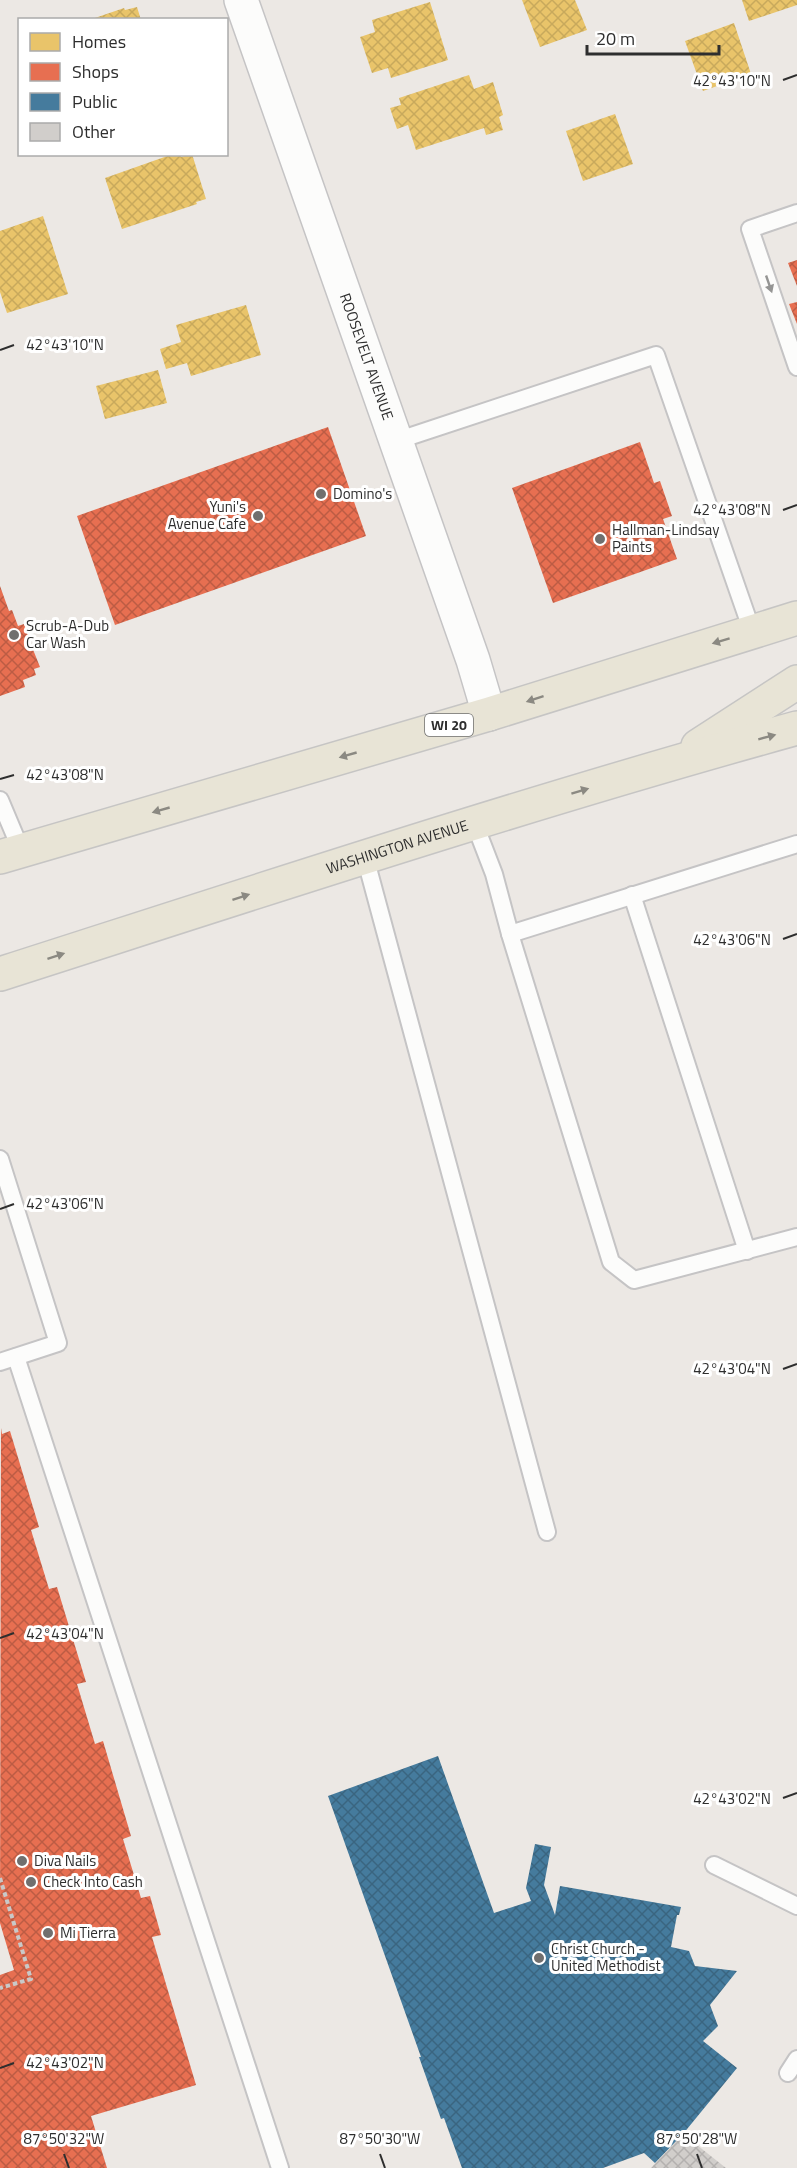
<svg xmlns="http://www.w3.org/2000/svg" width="797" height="2168" font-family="'Titillium Web',sans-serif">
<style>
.homes{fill:url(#homes-cross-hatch)}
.shops{fill:url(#shops-cross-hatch)}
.public{fill:url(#public-cross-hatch)}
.building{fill:url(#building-cross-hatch)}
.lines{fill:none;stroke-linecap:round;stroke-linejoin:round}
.service-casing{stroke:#c5c4c5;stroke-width:20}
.minor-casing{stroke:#c5c4c5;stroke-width:36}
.primary-casing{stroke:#c6c5c4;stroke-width:36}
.path{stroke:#c9c9c8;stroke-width:4;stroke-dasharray:4.5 3;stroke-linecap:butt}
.service{stroke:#fcfcfb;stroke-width:16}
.minor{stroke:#fcfcfb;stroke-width:33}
.primary{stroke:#e8e4d6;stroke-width:33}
.oneway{fill:#959594}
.oneway2{fill:#8b8982}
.ticks{fill:none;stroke:#2e2e2e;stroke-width:2}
.poi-dot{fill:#706f6e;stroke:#fff;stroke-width:2}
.labels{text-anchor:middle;stroke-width:6;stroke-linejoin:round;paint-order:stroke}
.shield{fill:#fff;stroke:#6d6d6d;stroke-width:1.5}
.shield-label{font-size:14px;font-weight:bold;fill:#2e2e2e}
.street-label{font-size:15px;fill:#2e2e2e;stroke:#fff}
.poi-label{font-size:15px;fill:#2e2e2e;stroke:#fff;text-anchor:start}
.ticks-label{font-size:15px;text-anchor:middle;fill:#2e2e2e;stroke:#fff;stroke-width:6;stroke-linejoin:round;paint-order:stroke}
</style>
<defs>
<pattern id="homes-cross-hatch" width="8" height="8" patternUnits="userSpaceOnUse" patternTransform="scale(1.5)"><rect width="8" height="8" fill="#e9c46a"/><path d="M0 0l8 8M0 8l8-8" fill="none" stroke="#c8a95c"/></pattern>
<pattern id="shops-cross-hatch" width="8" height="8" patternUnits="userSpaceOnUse" patternTransform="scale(1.5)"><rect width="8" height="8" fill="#e76f51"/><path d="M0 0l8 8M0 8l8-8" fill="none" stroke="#bc5c44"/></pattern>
<pattern id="public-cross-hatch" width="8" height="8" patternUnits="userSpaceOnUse" patternTransform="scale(1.5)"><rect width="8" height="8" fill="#457b9d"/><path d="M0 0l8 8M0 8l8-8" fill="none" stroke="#3a6580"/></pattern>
<pattern id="building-cross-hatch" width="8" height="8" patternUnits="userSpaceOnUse" patternTransform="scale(1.5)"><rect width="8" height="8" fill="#d1cecb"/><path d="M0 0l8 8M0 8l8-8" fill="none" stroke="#b4b1af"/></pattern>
</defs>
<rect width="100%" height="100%" fill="#ece8e4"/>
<!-- homes -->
<g class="homes">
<path d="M522,0H575L587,30L540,47Z"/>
<path d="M742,0H797V5L749,21Z"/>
<path d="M430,2L448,60L391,78L388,68L372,73L360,37L375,32L372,20Z"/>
<path d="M137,7L141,20H89L124,8L125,10Z"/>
<path d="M734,23L751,74L703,91L685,41Z"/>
<path d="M469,75L474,89L493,82L503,115L499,117L503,130L486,135L484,128L416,150L408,125L397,129L390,108L401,105L399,98Z"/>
<path d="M615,114L633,164L583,181L566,131Z"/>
<path d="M173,154H180L181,157L192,154L206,199L196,202L197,204L122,229L105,178Z"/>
<path d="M43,216L68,294L7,313L0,292V231Z"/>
<path d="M246,305L261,355L191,376L187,363L166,369L160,349L181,342L176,325Z"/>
<path d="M158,370L167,403L105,419L96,386Z"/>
</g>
<!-- shops -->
<g class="shops">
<path d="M797,260V286L788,263Z"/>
<path d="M797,302V324L789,304Z"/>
<path d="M328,427L366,536L115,625L77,516Z"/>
<path d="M640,442L654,483L660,481L672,516L663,519L677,559L553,603L512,488Z"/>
<path d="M0,586L9,611L12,610L18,626L24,624L31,644L26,646L27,649L32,647L40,667L34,669L36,675L23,680L25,687L0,696Z"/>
<path d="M1,1428L2,1434L10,1431L39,1527L31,1530L49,1589L57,1587L86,1682L77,1684L95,1744L103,1741L131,1836L123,1839L141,1898L150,1896L161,1935L152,1937L196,2085L91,2116L107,2168H0V1975L14,1970L0,1923Z"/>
</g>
<!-- public -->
<path class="public" d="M438,1756L494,1913L531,1901L526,1888L535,1844L551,1847L544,1885L555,1915L560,1886L681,1907L679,1915H677L671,1947L689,1951L695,1966L737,1971L710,2005L718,2026L703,2041L737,2068L683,2134L655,2163L644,2153L603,2168H462L444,2118L441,2119L419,2057H421L328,1796Z"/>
<!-- building -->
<path class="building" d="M683,2134L726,2168H651Z"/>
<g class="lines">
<!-- service casing -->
<g class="service-casing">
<g id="service">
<path d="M797,213L750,229L797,367"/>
<path d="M396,441L656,355L752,631"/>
<path d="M0,800L21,850"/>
<path d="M474,822L494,874L510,934L797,844"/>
<path d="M365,857L547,1532"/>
<path d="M632,895L747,1251"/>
<path d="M510,934L611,1262L634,1280L797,1237"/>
<path d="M0,1159L58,1343L0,1362"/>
<path d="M16,1357L280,2168"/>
<path d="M714,1865L797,1906"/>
<path d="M788,2073L797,2059"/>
</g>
</g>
<!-- minor casing -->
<g class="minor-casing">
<g id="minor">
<path id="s1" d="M241,0L473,660L489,714"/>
</g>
</g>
<!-- primary casing -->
<g class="primary-casing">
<g id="primary">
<path d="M698,746L797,682"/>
<path d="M0,857L489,714L797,618"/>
<path id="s2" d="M0,974C265,889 529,802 797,728"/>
</g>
</g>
<!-- path -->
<path class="path" d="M0,1878L31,1979L0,1988"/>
<!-- service -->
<use href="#service" class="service"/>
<!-- minor -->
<use href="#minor" class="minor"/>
<!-- primary -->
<use href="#primary" class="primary"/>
</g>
<!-- one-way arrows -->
<defs><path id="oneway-solid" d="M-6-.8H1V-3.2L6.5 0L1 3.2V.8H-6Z" transform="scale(1.5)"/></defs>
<use class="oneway" href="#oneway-solid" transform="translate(769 284) rotate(71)"/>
<g class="oneway2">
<use href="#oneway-solid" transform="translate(721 641) rotate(163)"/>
<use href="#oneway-solid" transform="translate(535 699) rotate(162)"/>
<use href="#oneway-solid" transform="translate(767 737) rotate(-15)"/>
<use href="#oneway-solid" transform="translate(348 755) rotate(164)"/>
<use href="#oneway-solid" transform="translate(580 791) rotate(-17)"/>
<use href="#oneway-solid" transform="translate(161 810) rotate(164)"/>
<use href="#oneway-solid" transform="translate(241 897) rotate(-18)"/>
<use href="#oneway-solid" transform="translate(56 956) rotate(-18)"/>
</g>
<!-- ticks -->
<path class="ticks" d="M783,80L797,75M0,350L14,345M783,510L797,505M0,779L14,775M783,939L797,934M0,1209L14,1204M783,1369L797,1364M0,1638L14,1633M783,1798L797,1793M0,2068L14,2063M64,2154L69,2168M380,2154L385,2168M697,2154L702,2168"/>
<!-- markers -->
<g class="poi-dot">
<circle cx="321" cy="494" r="6"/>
<circle cx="258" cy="516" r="6"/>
<circle cx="600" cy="539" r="6"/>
<circle cx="14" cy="635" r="6"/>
<circle cx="22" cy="1861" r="6"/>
<circle cx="31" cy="1882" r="6"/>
<circle cx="48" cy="1933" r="6"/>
<circle cx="539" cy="1958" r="6"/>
</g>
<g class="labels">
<!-- shield labels -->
<rect class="shield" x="425" y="714" width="48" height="22" rx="4.5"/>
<g class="shield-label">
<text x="449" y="730">WI 20</text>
</g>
<!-- street labels -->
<g class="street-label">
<text dy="5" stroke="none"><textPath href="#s1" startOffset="378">ROOSEVELT AVENUE</textPath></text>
<text dy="5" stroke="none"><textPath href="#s2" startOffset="417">WASHINGTON AVENUE</textPath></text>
</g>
<!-- poi labels -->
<g class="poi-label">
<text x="333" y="499">Domino's</text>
<text x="246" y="512" text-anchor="end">Yuni's<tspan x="246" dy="17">Avenue Cafe</tspan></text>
<text x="612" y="535">Hallman-Lindsay<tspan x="612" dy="17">Paints</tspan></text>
<text x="26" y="631">Scrub-A-Dub<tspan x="26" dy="17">Car Wash</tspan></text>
<text x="34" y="1866">Diva Nails</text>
<text x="43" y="1887">Check Into Cash</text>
<text x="60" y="1938">Mi Tierra</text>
<text x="551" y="1954">Christ Church -<tspan x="551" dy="17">United Methodist</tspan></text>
</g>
</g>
<g class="ticks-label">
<text x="732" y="86">42°43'10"N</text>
<text x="65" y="350">42°43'10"N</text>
<text x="732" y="515">42°43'08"N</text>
<text x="65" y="780">42°43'08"N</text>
<text x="732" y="945">42°43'06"N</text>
<text x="65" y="1209">42°43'06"N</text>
<text x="732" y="1374">42°43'04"N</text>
<text x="65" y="1639">42°43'04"N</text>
<text x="732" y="1804">42°43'02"N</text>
<text x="65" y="2068">42°43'02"N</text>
<text x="64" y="2144">87°50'32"W</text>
<text x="380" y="2144">87°50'30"W</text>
<text x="697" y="2144">87°50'28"W</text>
</g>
<!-- legend -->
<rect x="18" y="18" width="210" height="138" fill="#ffffff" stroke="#ababab" stroke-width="1.5"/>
<rect x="30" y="33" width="30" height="18" fill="#e9c46a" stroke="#ababab" stroke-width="1.5"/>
<text x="72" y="48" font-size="18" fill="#2e2e2e">Homes</text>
<rect x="30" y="63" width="30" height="18" fill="#e76f51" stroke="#ababab" stroke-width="1.5"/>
<text x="72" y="78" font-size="18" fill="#2e2e2e">Shops</text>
<rect x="30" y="93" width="30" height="18" fill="#457b9d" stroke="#ababab" stroke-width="1.5"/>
<text x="72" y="108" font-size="18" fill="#2e2e2e">Public</text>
<rect x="30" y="123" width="30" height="18" fill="#d1cecb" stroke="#ababab" stroke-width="1.5"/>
<text x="72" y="138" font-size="18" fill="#2e2e2e">Other</text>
<!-- scale -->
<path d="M587 45v9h132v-9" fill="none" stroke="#2e2e2e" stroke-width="3"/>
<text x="596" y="45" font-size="18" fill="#2e2e2e" stroke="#ffffff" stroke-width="4.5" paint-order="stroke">20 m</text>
</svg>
